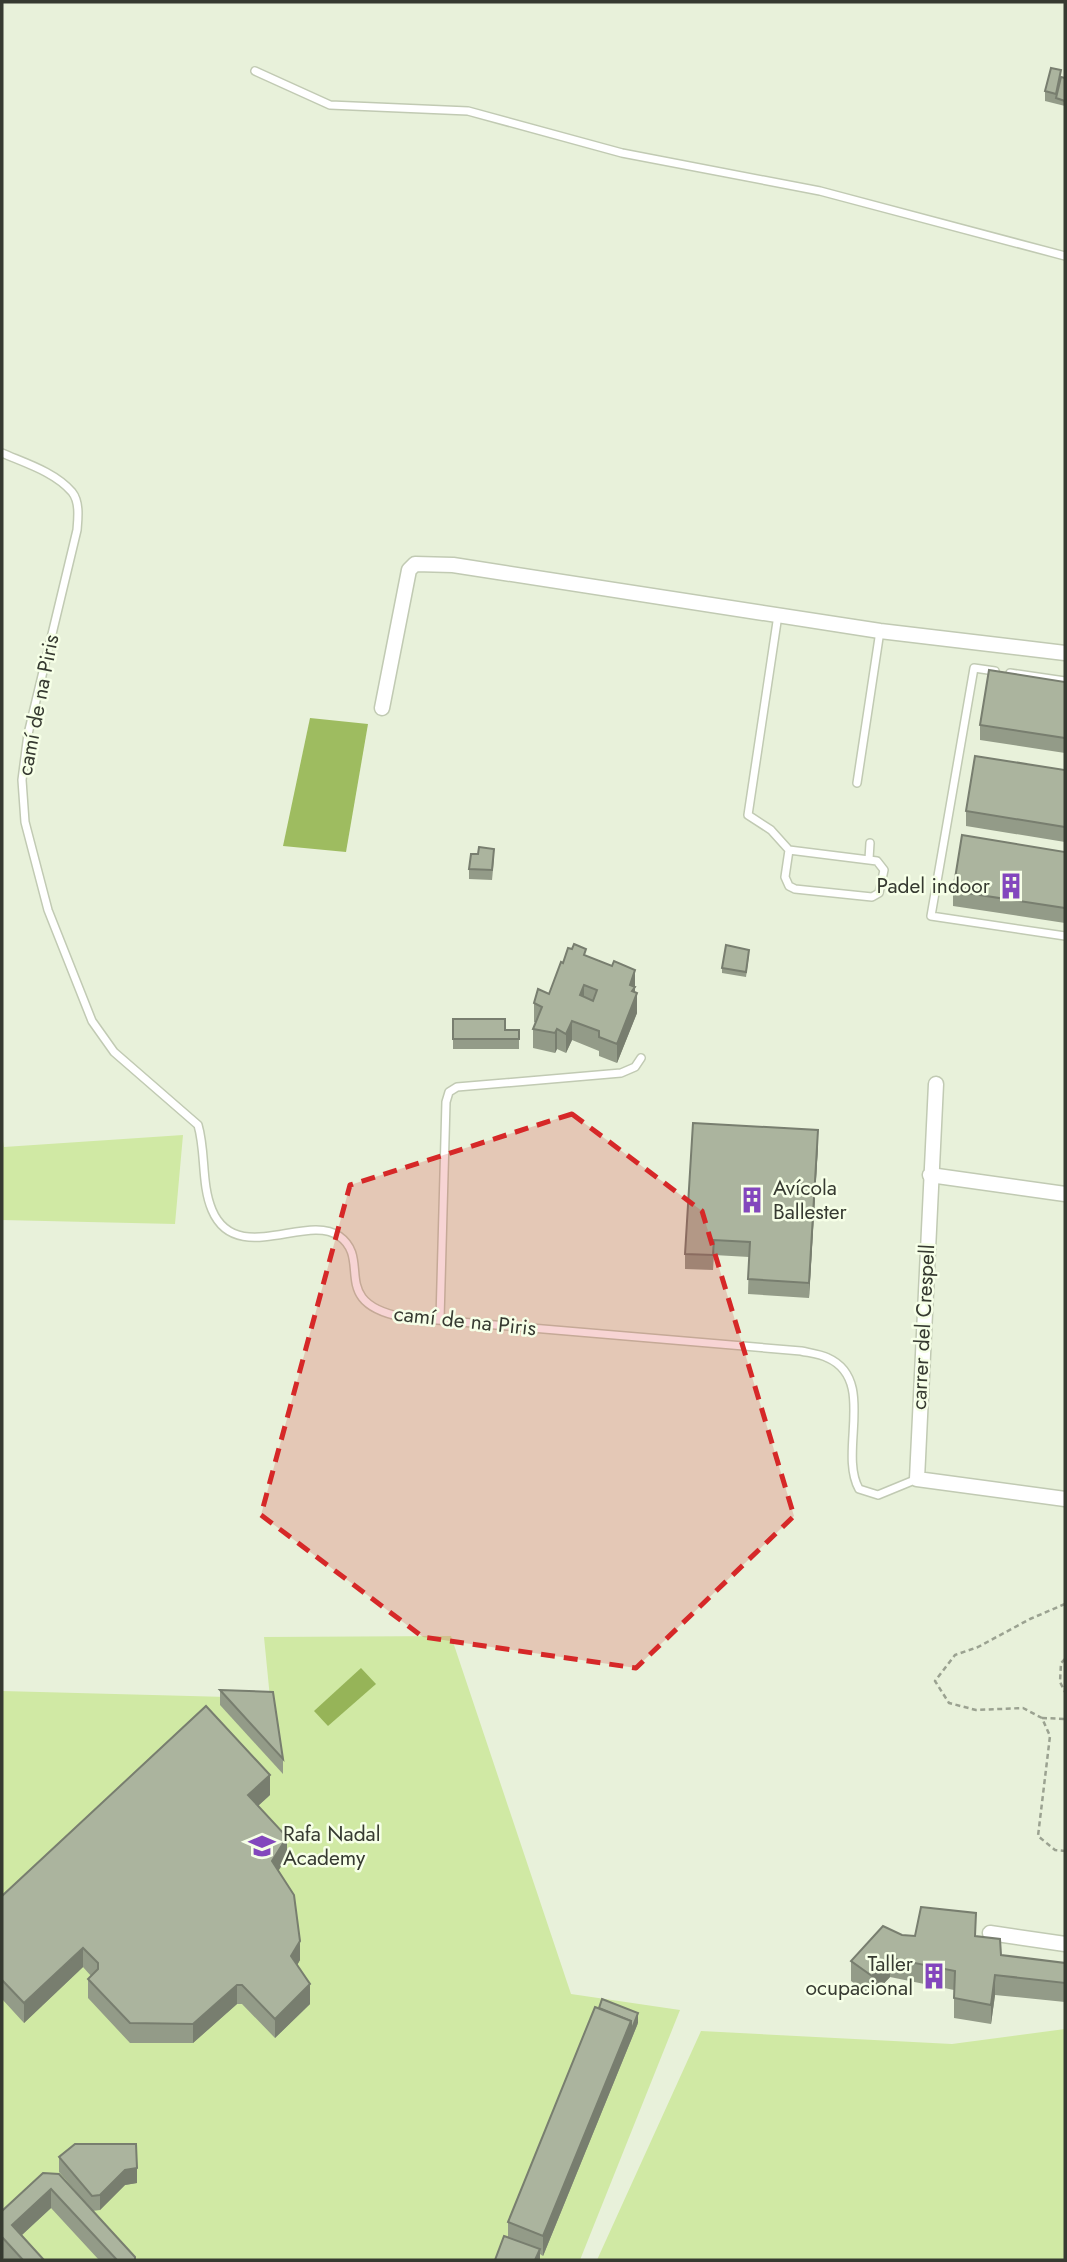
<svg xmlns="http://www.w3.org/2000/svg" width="1067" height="2262" font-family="Jost,sans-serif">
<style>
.green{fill:#d0e9a4}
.forest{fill:#9ebc60}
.water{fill:#96b458}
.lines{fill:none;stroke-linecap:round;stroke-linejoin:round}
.service-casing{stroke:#c1cab3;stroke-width:10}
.minor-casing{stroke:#c1cab3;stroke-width:17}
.path{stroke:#9ba291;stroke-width:2.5;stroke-dasharray:5 3.5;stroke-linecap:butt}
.service{stroke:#fff;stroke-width:7}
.minor{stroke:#fff;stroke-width:14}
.wall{fill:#939b88}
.shaded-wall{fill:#787e6f}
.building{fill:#abb49e;stroke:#787e6f;stroke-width:2;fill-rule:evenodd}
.marked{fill:#d62828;fill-opacity:0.2;stroke:#d62828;stroke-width:5;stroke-dasharray:14 9;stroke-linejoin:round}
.labels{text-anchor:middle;stroke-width:5;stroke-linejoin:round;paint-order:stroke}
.street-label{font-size:21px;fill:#363a31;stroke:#f6ffe7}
.poi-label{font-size:21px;fill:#363a31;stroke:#f6ffe7;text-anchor:end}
</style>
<rect width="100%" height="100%" fill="#e8f1da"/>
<!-- green -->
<g class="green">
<path d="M2,1134L4,1147L183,1135L175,1224L2,1220Z"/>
<path d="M451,1636L571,1994L680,2010L580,2260H2V1691L270,1698L264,1637Z"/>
<path d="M1065,2029V2260H597L701,2031L952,2044Z"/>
</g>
<!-- forest -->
<path class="forest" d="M310,718L368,724L346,852L283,846Z"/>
<!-- water -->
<path class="water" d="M361,1668L376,1684L328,1726L314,1711Z"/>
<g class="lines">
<!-- service casing -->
<g class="service-casing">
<g id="service">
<path d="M255,71L330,105L468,111L622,153L820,191L1065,256"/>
<path d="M2,453C25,463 55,472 72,492C80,502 78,518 77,530L28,734L22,780L25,822L48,910L92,1021L114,1052L198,1125C206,1152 201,1184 212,1210C236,1267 307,1213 339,1236C373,1260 328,1302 402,1317L801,1351C810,1353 820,1354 828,1358C877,1380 838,1452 859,1489L878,1495L917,1479"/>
<path d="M778,615L748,815L771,830L789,850L785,877L789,886L795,889L872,897L879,893L884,870L877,861L789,850"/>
<path d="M995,671L974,668L931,916L1065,936"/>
<path d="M1010,673L1065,681"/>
<path d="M857,783L880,631"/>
<path d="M869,859L870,843"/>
<path d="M440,1319L446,1102L449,1092L457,1087L621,1073L635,1067L641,1058"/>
</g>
</g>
<!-- minor casing -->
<g class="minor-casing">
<g id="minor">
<path d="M382,708L409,570L415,564L453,565L880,631L1065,653"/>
<path d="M936,1084L917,1479L1065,1499"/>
<path d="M930,1175L1065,1194"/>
<path d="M990,1933L1065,1944"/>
</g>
</g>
<!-- path -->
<g class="path">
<path d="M1065,1604L1030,1619L978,1647L955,1655L935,1681L949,1703L976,1710L1023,1708L1042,1718L1050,1736L1038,1836L1055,1850L1065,1851"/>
<path d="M1065,1659L1061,1663L1060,1682L1065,1692"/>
<path d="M1042,1718L1065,1719"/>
</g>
<!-- service -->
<use href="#service" class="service"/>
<!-- minor -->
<use href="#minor" class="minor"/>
</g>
<!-- wall -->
<g class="wall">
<path d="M1061,78H1065V106L1045,101V91Z"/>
<path d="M1065,682V753L980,740V725Z"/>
<path d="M1065,770V842L966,826V811Z"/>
<path d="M1065,852V923L953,906V891Z"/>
<path d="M494,859L492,880L469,879V869Z"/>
<path d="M749,955L746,977L722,973V968Z"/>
<path d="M586,956L612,966L635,970V992L637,1013L617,1063L599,1056V1051L572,1040L566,1053L557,1049L555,1053L533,1048V1029L536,1023L534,1022V1003L549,994L563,963Z"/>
<path d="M453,1019L505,1030H519V1049H453Z"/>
<path d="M818,1145L809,1298L748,1294L749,1257L714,1255L713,1270L685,1269V1254Z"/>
<path d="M220,1690L283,1759V1774L220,1705Z"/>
<path d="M270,1795L258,1806L287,1857L278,1871L300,1960L297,1965L310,2004L275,2038L242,2004H237L193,2043H130L88,1998V1979L91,1976L83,1967L24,2023L2,1999V1896Z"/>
<path d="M902,1935L915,1936H976L1001,1955L1065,1963V2002L995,1995L991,2024L954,2018V1990L890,1977L872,1996L851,1981V1961Z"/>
<path d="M638,2023L543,2256L540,2254V2260L508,2237V2222Z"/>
<path d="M59,2157L137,2183L125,2185L100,2210L92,2211L135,2260H99L51,2208L22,2235L44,2260H5L2,2257V2211L43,2173L91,2209L59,2172Z"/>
</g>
<!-- shaded-wall -->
<g class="shaded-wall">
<path d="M635,970V1000L637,993V1013L617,1063V1044L630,985Z"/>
<path d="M584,985V1004L580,995Z"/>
<path d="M572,1021V1040L566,1053V1034Z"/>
<path d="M557,1029V1049L555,1053V1033Z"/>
<path d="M818,1130V1145L809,1298V1283Z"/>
<path d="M270,1775V1795L248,1815V1795Z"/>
<path d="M287,1837V1857L272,1881V1861Z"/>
<path d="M300,1941V1960L291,1976V1956Z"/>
<path d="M83,1948V1967L24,2023V2003Z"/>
<path d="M890,1958V1977L872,1996V1976Z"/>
<path d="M995,1975V1995L991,2024V2005Z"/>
<path d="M310,1984V2004L275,2038V2019Z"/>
<path d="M237,1985V2004L193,2043V2024Z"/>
<path d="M638,2013V2023L543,2256V2236L631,2021Z"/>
<path d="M137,2168V2183L125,2185L100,2210V2195L125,2170Z"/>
<path d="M51,2189V2208L12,2244V2225Z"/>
<path d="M540,2249V2260H535Z"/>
</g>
<!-- building -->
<g class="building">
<path d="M1051,68L1061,70L1056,94L1045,91Z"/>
<path d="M1061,77L1065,78V101L1056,98Z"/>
<path d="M989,670L1065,682V738L980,725Z"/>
<path d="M975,756L1065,770V827L966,811Z"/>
<path d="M962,835L1065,852V908L953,891Z"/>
<path d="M479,847L494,849L492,870L469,869L471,854H478Z"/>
<path d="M574,944L586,949L584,955L612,966L614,961L635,970L630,985L635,987L632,991L637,993L617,1044L599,1037V1031L572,1021L566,1034L557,1029L555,1033L533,1029L542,1007L534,1003L538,989L549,994L561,962L563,963L568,948L572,949ZM584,985L597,990L593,1001L580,995Z"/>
<path d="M726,945L749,950L746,972L722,968Z"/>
<path d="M453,1019H505V1030H519V1039H453Z"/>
<path d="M693,1123L818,1130L809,1283L748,1279L750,1242L714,1240L713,1255L685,1254Z"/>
<path d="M220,1690L273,1692L283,1759Z"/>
<path d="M206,1706L270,1775L248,1795L287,1837L272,1861L294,1895L300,1941L291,1956L310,1984L275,2019L242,1985H237L193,2024L130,2023L88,1979L98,1969V1963L83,1948L24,2003L2,1980V1896Z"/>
<path d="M921,1907L976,1913L975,1936L1000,1939L1001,1955L1065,1963V1983L995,1975L991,2005L954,1998L955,1971L890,1958L872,1976L851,1961L883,1926L902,1935L915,1936Z"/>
<path d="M602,1999L638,2013L631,2031V2021L599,2008Z"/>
<path d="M595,2007L631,2021L543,2236L508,2222Z"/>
<path d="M75,2144H136L137,2168L125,2170L100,2195L92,2196L59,2157Z"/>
<path d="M43,2173L59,2174L135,2257V2260H117L51,2189L12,2225L44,2260H23L2,2237V2211Z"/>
<path d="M504,2236L540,2249L535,2260H495Z"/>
</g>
<!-- marked area -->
<path class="marked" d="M572,1114L702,1211L794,1516L636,1668L423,1637L261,1515L350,1185Z"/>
<!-- icons -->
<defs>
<g id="building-bare" transform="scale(2.1)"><path d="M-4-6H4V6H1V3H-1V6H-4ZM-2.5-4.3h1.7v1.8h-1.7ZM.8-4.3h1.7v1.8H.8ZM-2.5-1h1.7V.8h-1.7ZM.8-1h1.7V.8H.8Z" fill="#8347bd" stroke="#f6ffe7" stroke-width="2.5" paint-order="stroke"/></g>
<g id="university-bare" transform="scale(2.1)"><path d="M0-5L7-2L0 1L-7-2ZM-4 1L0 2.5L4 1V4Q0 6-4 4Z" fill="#8347bd" stroke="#f6ffe7" stroke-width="2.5" paint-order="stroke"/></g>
</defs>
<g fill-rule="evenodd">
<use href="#building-bare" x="1011" y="886"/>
<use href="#building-bare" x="752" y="1200"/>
<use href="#university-bare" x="262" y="1846"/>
<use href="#building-bare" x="934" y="1976"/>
</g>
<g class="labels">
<!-- street labels -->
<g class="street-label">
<text transform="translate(38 705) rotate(-79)" y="7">camí de na Piris</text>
<text transform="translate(465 1321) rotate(6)" y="7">camí de na Piris</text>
<text transform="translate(923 1327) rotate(-87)" y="7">carrer del Crespell</text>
</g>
<!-- poi labels -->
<g class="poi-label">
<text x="990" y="893">Padel indoor</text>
<text x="773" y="1195" text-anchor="start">Avícola<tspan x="773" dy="24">Ballester</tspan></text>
<text x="283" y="1841" text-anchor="start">Rafa Nadal<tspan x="283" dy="24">Academy</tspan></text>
<text x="913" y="1971">Taller<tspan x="913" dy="24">ocupacional</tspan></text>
</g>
</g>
<!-- border -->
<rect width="1067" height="2262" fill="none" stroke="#363a31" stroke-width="7"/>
</svg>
